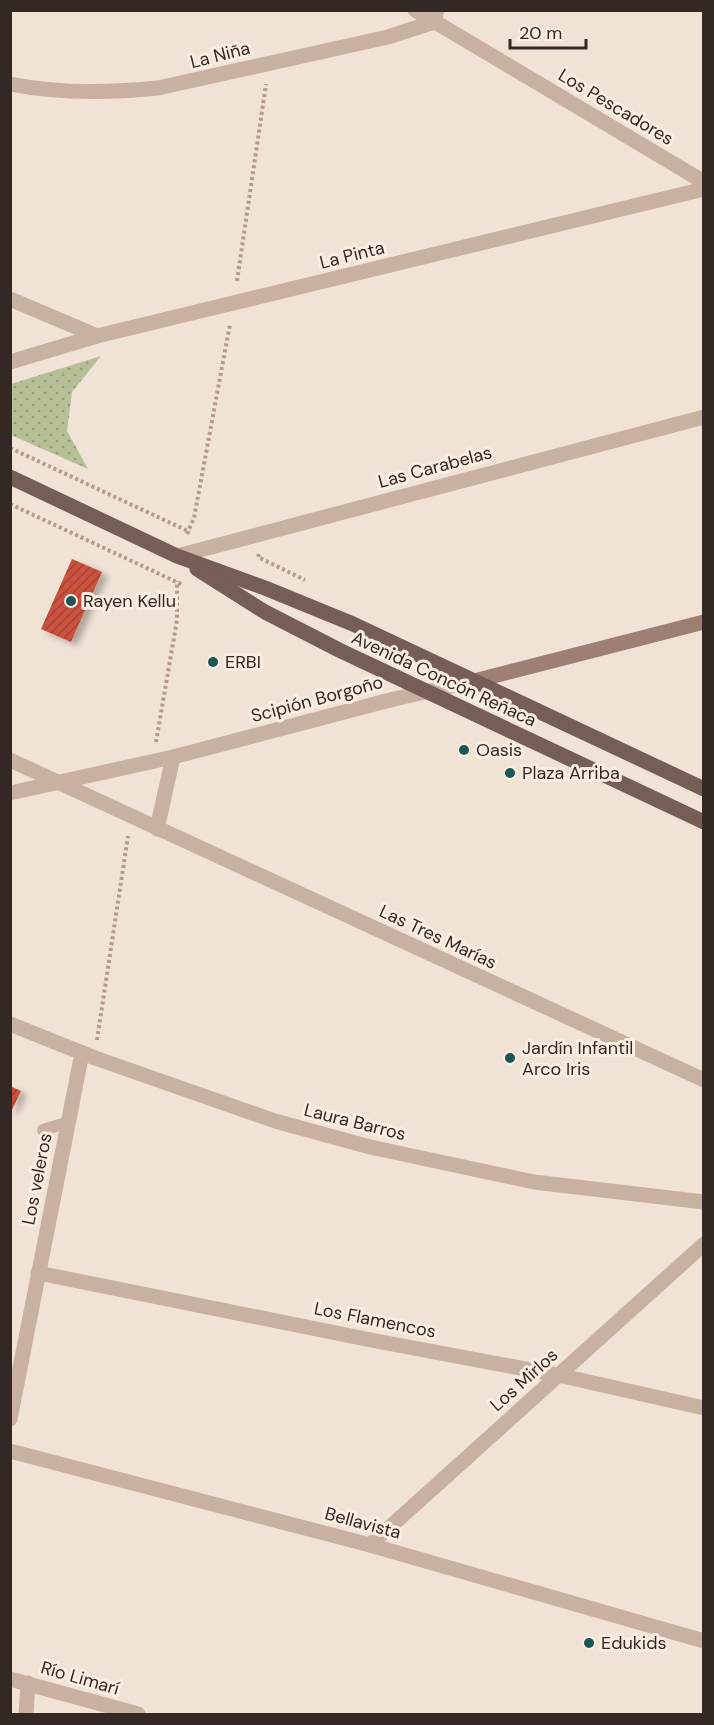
<svg xmlns="http://www.w3.org/2000/svg" width="714" height="1725" font-family="'DM Sans',sans-serif">
<style>
.grass{fill:url(#grass-dots)}
.building{fill:url(#building-hatch);filter:url(#shadow)}
.lines{fill:none;stroke-linecap:round;stroke-linejoin:round}
.path{stroke:#b59a8c;stroke-width:4;stroke-dasharray:3 3;stroke-linecap:butt}
.lane{stroke:#c9b1a2;stroke-width:12}
.street{stroke:#c9b1a2;stroke-width:15}
.secondary{stroke:#9d7f74;stroke-width:15}
.primary{stroke:#765d55;stroke-width:15}
.poi-dot{fill:#1a5654;stroke:#f9ede2;stroke-width:2}
.labels{text-anchor:middle;stroke-width:6;stroke-linejoin:round;paint-order:stroke}
.street-label{font-size:18px;fill:#342825;stroke:#f9ede2}
.poi-label{font-size:18px;fill:#342825;stroke:#f9ede2;text-anchor:start}
</style>
<defs>
<pattern id="grass-dots" width="8" height="8" patternUnits="userSpaceOnUse" patternTransform="scale(1.5)"><rect width="8" height="8" fill="#b6c096"/><path d="M2 2h.1M6 6h.1" fill="none" stroke="#959c7a" stroke-width="1.8" stroke-linecap="round"/></pattern>
<pattern id="building-hatch" width="6" height="6" patternUnits="userSpaceOnUse" patternTransform="scale(1.5)"><rect width="6" height="6" fill="#ca513c"/><path d="M-1 1l2-2M0 6l6-6M5 7l2-2" fill="none" stroke="#a54332"/></pattern>
<filter id="shadow"><feDropShadow dx="6" dy="4" stdDeviation="3" flood-color="#0004"/></filter>
</defs>
<rect width="100%" height="100%" fill="#f1e2d6"/>
<!-- grass -->
<path class="grass" d="M101,356L72,392L67,431L88,469L11,435V384Z"/>
<!-- building -->
<g class="building">
<path d="M72,559L102,572L71,642L41,629Z"/>
<path d="M10,1086L21,1091L10,1114Z"/>
</g>
<g class="lines">
<!-- path -->
<g class="path">
<path d="M237,281L266,84"/>
<path d="M10,448L190,532"/>
<path d="M10,504L183,585"/>
<path d="M187,534L194,518L230,324"/>
<path d="M259,554L258,557L305,580"/>
<path d="M156,742L177,620V581"/>
<path d="M97,1040L128,836"/>
</g>
<!-- lane -->
<path class="lane" d="M43,1130L69,1122"/>
<!-- street -->
<g class="street">
<path d="M415,10L704,182"/>
<path d="M10,84C60,94 109,93 158,88L388,37L434,22L437,10"/>
<path d="M10,299L97,336"/>
<path d="M10,362L97,336L704,189"/>
<path d="M177,556L704,417"/>
<path d="M10,760L704,1080"/>
<path d="M10,793L173,757L394,699L474,681"/>
<path d="M157,829L173,757"/>
<path d="M10,1024L95,1058L275,1121L370,1147L534,1182L704,1202"/>
<path d="M38,1273L376,1341L558,1375L704,1408"/>
<path d="M10,1419L82,1053"/>
<path d="M10,1451L370,1545L704,1641"/>
<path d="M370,1545L704,1244"/>
<path d="M10,1679L138,1714"/>
<path d="M26,1714L28,1683"/>
</g>
<!-- secondary -->
<path class="secondary" d="M474,681L704,622"/>
<!-- primary -->
<g class="primary">
<path d="M10,477L177,556L265,588L353,624L704,789"/>
<path d="M197,569L265,612L341,651L704,822"/>
</g>
</g>
<!-- markers -->
<g class="poi-dot">
<circle cx="71" cy="601" r="6"/>
<circle cx="213" cy="662" r="6"/>
<circle cx="464" cy="750" r="6"/>
<circle cx="510" cy="773" r="6"/>
<circle cx="510" cy="1058" r="6"/>
<circle cx="589" cy="1643" r="6"/>
</g>
<g class="labels">
<!-- street labels -->
<g class="street-label">
<text transform="translate(220 55) rotate(-14)" y="6">La Niña</text>
<text transform="translate(616 107) rotate(31)" y="6">Los Pescadores</text>
<text transform="translate(352 255) rotate(-14)" y="6">La Pinta</text>
<text transform="translate(435 467) rotate(-15)" y="6">Las Carabelas</text>
<text transform="translate(444 679) rotate(25)" y="6">Avenida Concón Reñaca</text>
<text transform="translate(317 699) rotate(-15)" y="6">Scipión Borgoño</text>
<text transform="translate(438 937) rotate(25)" y="6">Las Tres Marías</text>
<text transform="translate(355 1122) rotate(14)" y="6">Laura Barros</text>
<text transform="translate(37 1179) rotate(-79)" y="6">Los veleros</text>
<text transform="translate(375 1320) rotate(11)" y="6">Los Flamencos</text>
<text transform="translate(524 1380) rotate(-42)" y="6">Los Mirlos</text>
<text transform="translate(363 1523) rotate(15)" y="6">Bellavista</text>
<text transform="translate(80 1678) rotate(16)" y="6">Río Limarí</text>
</g>
<!-- poi labels -->
<g class="poi-label">
<text x="83" y="607">Rayen Kellu</text>
<text x="225" y="668">ERBI</text>
<text x="476" y="756">Oasis</text>
<text x="522" y="779">Plaza Arriba</text>
<text x="522" y="1054">Jardín Infantil<tspan x="522" dy="21">Arco Iris</tspan></text>
<text x="601" y="1649">Edukids</text>
</g>
</g>
<!-- border -->
<rect width="714" height="1725" fill="none" stroke="#342825" stroke-width="24"/>
<!-- scale -->
<path d="M510 39v9h76v-9" fill="none" stroke="#342825" stroke-width="3"/>
<text x="519" y="39" font-size="18" fill="#342825" stroke="#f9ede2" stroke-width="4.5" paint-order="stroke">20 m</text>
</svg>
